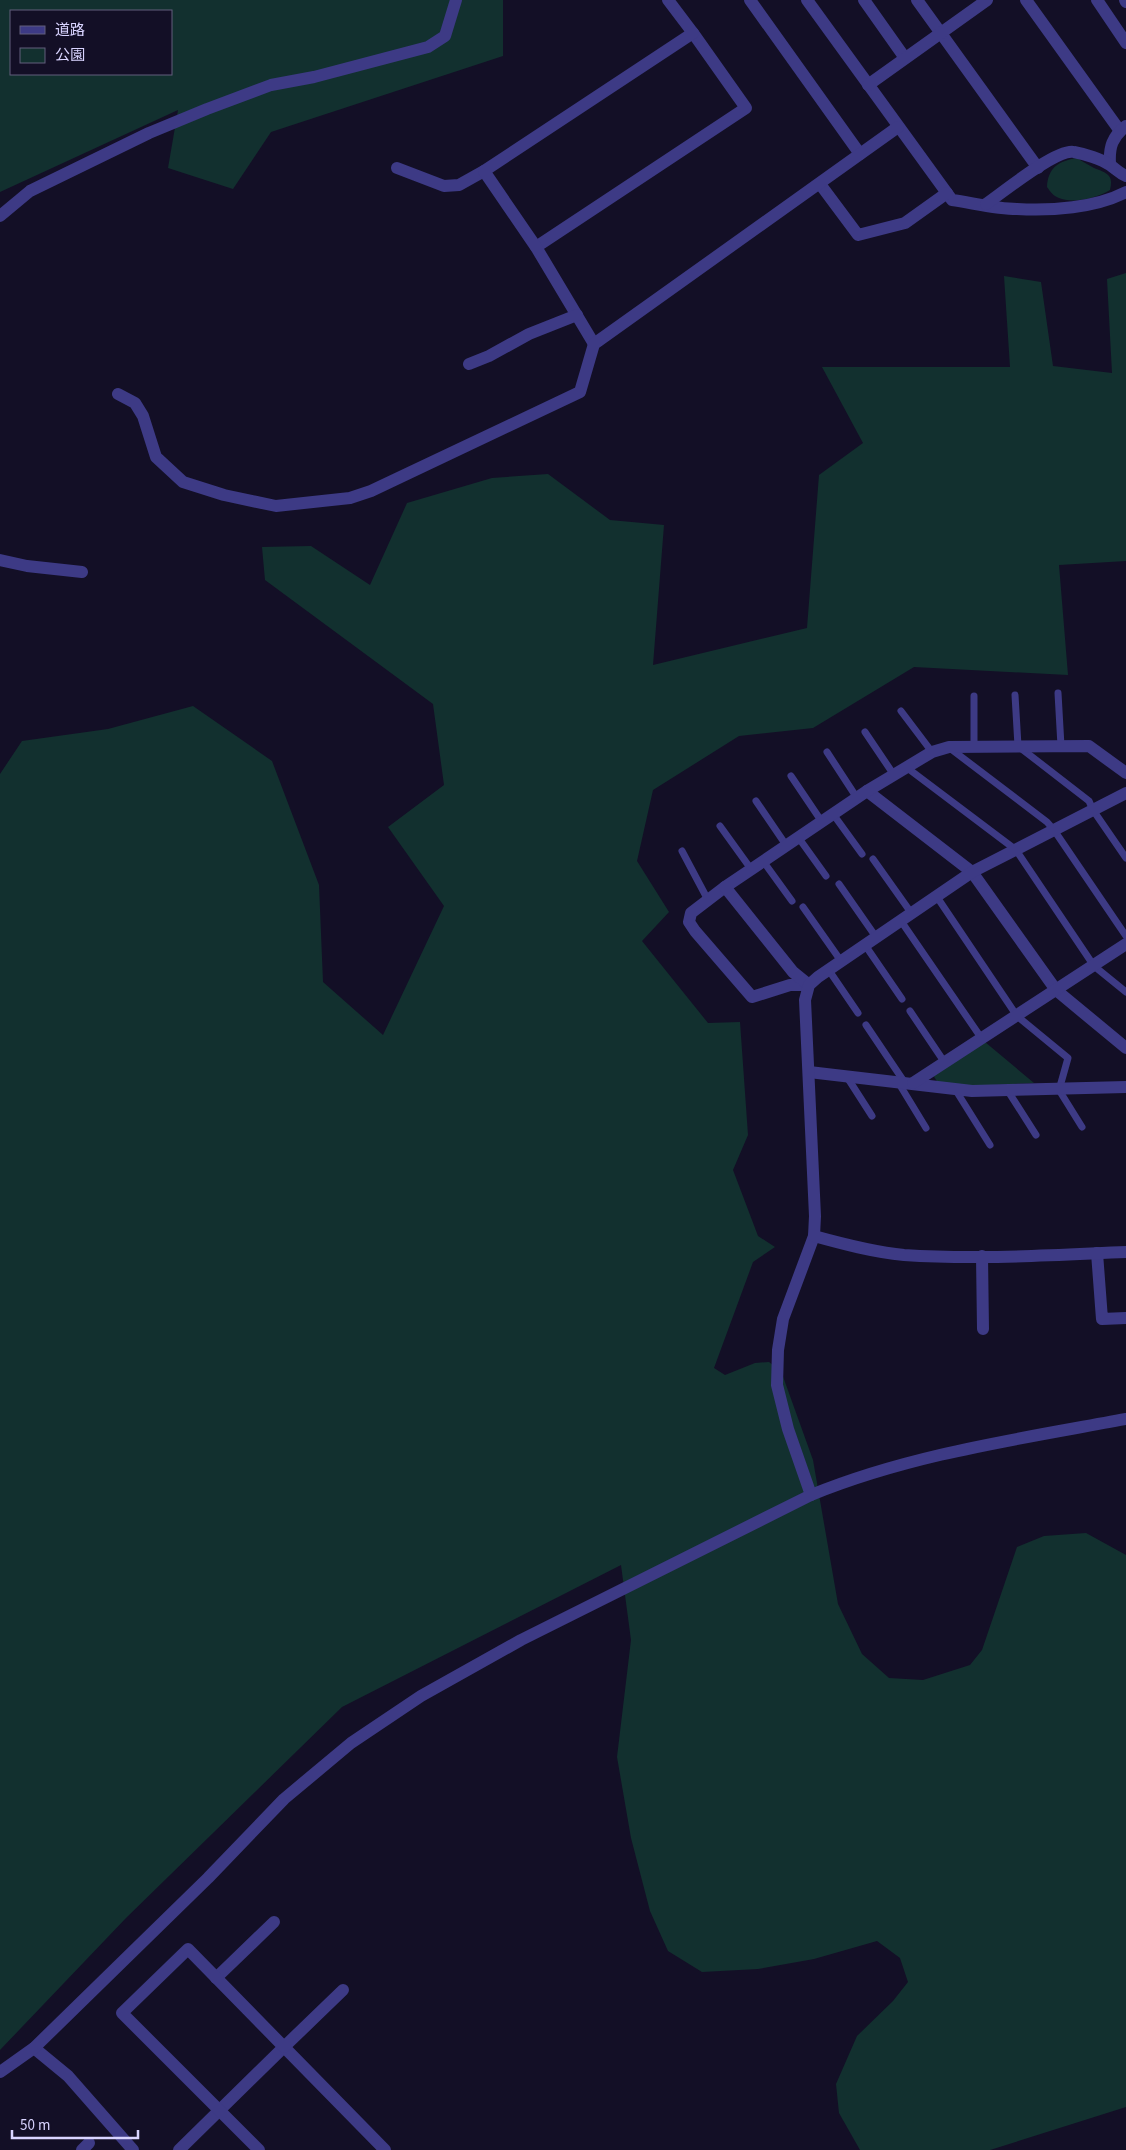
<svg xmlns="http://www.w3.org/2000/svg" width="1126" height="2150" font-family="'Source Sans 3','Noto Sans JP',sans-serif">
<style>
.green{fill:#12302f;fill-rule:evenodd}
.lines{fill:none;stroke-linecap:round;stroke-linejoin:round}
.service{stroke:#3d3a85;stroke-width:7}
.minor{stroke:#3d3a85;stroke-width:12}
.tertiary{stroke:#3d3a85;stroke-width:12}
</style>
<rect width="100%" height="100%" fill="#130f26"/>
<!-- green -->
<g class="green">
<path d="M0,0H503V56L271,132L233,189L168,168L178,110L0,192ZM11,11H171V74H11Z"/>
<path d="M1077,158C1082,161 1088,165 1094,168C1107,173 1114,175 1110,190C1098,198 1072,204 1059,198C1053,196 1050,191 1047,187C1048,168 1058,161 1077,158Z"/>
<path d="M1126,273V561L1059,565L1068,675L914,667L813,728L739,736L653,790L637,861L669,912L642,941L708,1023L740,1022L748,1135L733,1170L758,1236L775,1247L753,1262L714,1368L725,1375L755,1363L769,1362L781,1371L813,1460L838,1604L862,1654L889,1678L923,1680L970,1665L982,1650L1017,1547L1044,1536L1086,1533L1126,1555V2107L990,2150H860L839,2113L836,2084L857,2036L893,2001L908,1982L900,1958L877,1941L814,1959L758,1969L702,1972L668,1951L650,1911L631,1838L617,1757L631,1640L621,1565L342,1707L126,1918L0,2050V774L22,741L108,729L193,706L272,761L319,885L323,982L383,1035L444,906L388,827L444,785L433,704L265,580L262,547L311,546L370,585L407,503L492,478L548,474L610,520L664,525L653,665L807,628L819,475L863,443L822,367H1010L1004,276L1041,282L1053,366L1112,373L1107,279Z"/>
<path d="M985,1042L1034,1083L972,1086L938,1083L933,1075Z"/>
</g>
<g class="lines">
<!-- service -->
<g class="service">
<path d="M1058,693L1061,746"/>
<path d="M1015,695L1018,746L1089,801L1093,810L1126,858"/>
<path d="M974,696V747"/>
<path d="M901,711L932,752"/>
<path d="M865,732L894,775"/>
<path d="M951,749L1047,822L1054,830L1126,936"/>
<path d="M827,752L857,798"/>
<path d="M906,767L1016,850L1094,966L1126,992"/>
<path d="M791,776L822,822"/>
<path d="M756,801L786,845"/>
<path d="M833,814L862,854"/>
<path d="M720,826L751,869"/>
<path d="M798,837L826,876"/>
<path d="M682,851L708,900"/>
<path d="M873,859L912,914"/>
<path d="M763,861L792,901"/>
<path d="M839,884L876,937"/>
<path d="M937,897L1017,1016L1068,1058L1059,1090L1082,1127"/>
<path d="M803,907L841,961"/>
<path d="M901,921L982,1039"/>
<path d="M865,945L902,999"/>
<path d="M828,969L858,1013"/>
<path d="M910,1011L945,1063"/>
<path d="M866,1025L905,1083"/>
<path d="M847,1077L872,1116"/>
<path d="M898,1082L926,1128"/>
<path d="M955,1089L990,1145"/>
<path d="M1008,1091L1036,1135"/>
</g>
<!-- minor -->
<g class="minor">
<path d="M750,0L860,154"/>
<path d="M807,0L952,200C973,203 996,209 1017,209C1051,211 1095,208 1126,192"/>
<path d="M864,0L905,58"/>
<path d="M917,0L1038,168"/>
<path d="M1026,0L1120,131"/>
<path d="M1097,0L1126,43"/>
<path d="M1125,0L1126,2"/>
<path d="M868,85L987,0"/>
<path d="M1110,164C1109,147 1112,137 1126,126"/>
<path d="M397,168L444,186L459,185L484,171"/>
<path d="M820,184L858,235L905,223L947,193"/>
<path d="M986,204C1002,193 1057,148 1074,152C1085,154 1101,159 1110,165C1116,169 1119,173 1126,176"/>
<path d="M0,216L30,191L149,133L207,109L271,85L314,77L428,47L445,36L456,0"/>
<path d="M536,247L746,108L693,33"/>
<path d="M594,344L536,247L484,171L693,33L668,0"/>
<path d="M469,364L489,356L529,334L577,315"/>
<path d="M118,394L135,403L143,416L156,457L183,482L224,495L276,506L350,498L371,491L580,392L594,344L898,127"/>
<path d="M0,560L27,566L82,572"/>
<path d="M867,791L972,872L1056,990L1126,1048"/>
<path d="M725,887L691,913L689,922L695,931L752,997L790,985H809"/>
<path d="M809,985L793,972L725,887L867,791L932,752L949,747L1089,746L1126,773"/>
<path d="M809,1072L972,1091L1126,1087"/>
<path d="M913,1083L1126,944"/>
<path d="M1097,1253L1102,1319L1126,1318"/>
<path d="M982,1256L983,1329"/>
<path d="M811,1495L788,1429L777,1385L778,1350L783,1319L814,1236"/>
<path d="M216,1978L274,1922"/>
<path d="M82,2150L89,2143"/>
<path d="M179,2150L284,2047L385,2150"/>
<path d="M259,2150L122,2013L188,1949L284,2047L343,1990"/>
</g>
<!-- tertiary -->
<g class="tertiary">
<path d="M1126,793L972,872L818,977L809,985L805,1000L815,1216L814,1236C843,1244 873,1252 904,1255C977,1260 1053,1255 1126,1252"/>
<path d="M34,2048L68,2076L133,2150"/>
<path d="M0,2072L34,2048L208,1878L284,1799L351,1743L421,1696L521,1640L811,1495C911,1454 1019,1439 1126,1419"/>
</g>
</g>
<!-- legend -->
<rect x="10" y="10" width="162" height="65" fill="#130f26" stroke="#625e7d"/>
<rect x="20" y="26" width="25" height="8" fill="#3d3a85" stroke="#625e7d"/>
<text x="55" y="35" font-size="15" fill="#d9d4ff">道路</text>
<rect x="20" y="48" width="25" height="15" fill="#12302f" stroke="#625e7d"/>
<text x="55" y="60" font-size="15" fill="#d9d4ff">公園</text>
<!-- scale -->
<path d="M12 2130v8h126v-8" fill="none" stroke="#d9d4ff" stroke-width="2.5"/>
<text x="20" y="2130" font-size="15" fill="#d9d4ff" stroke="#130f26" stroke-width="4" paint-order="stroke">50 m</text>
</svg>
